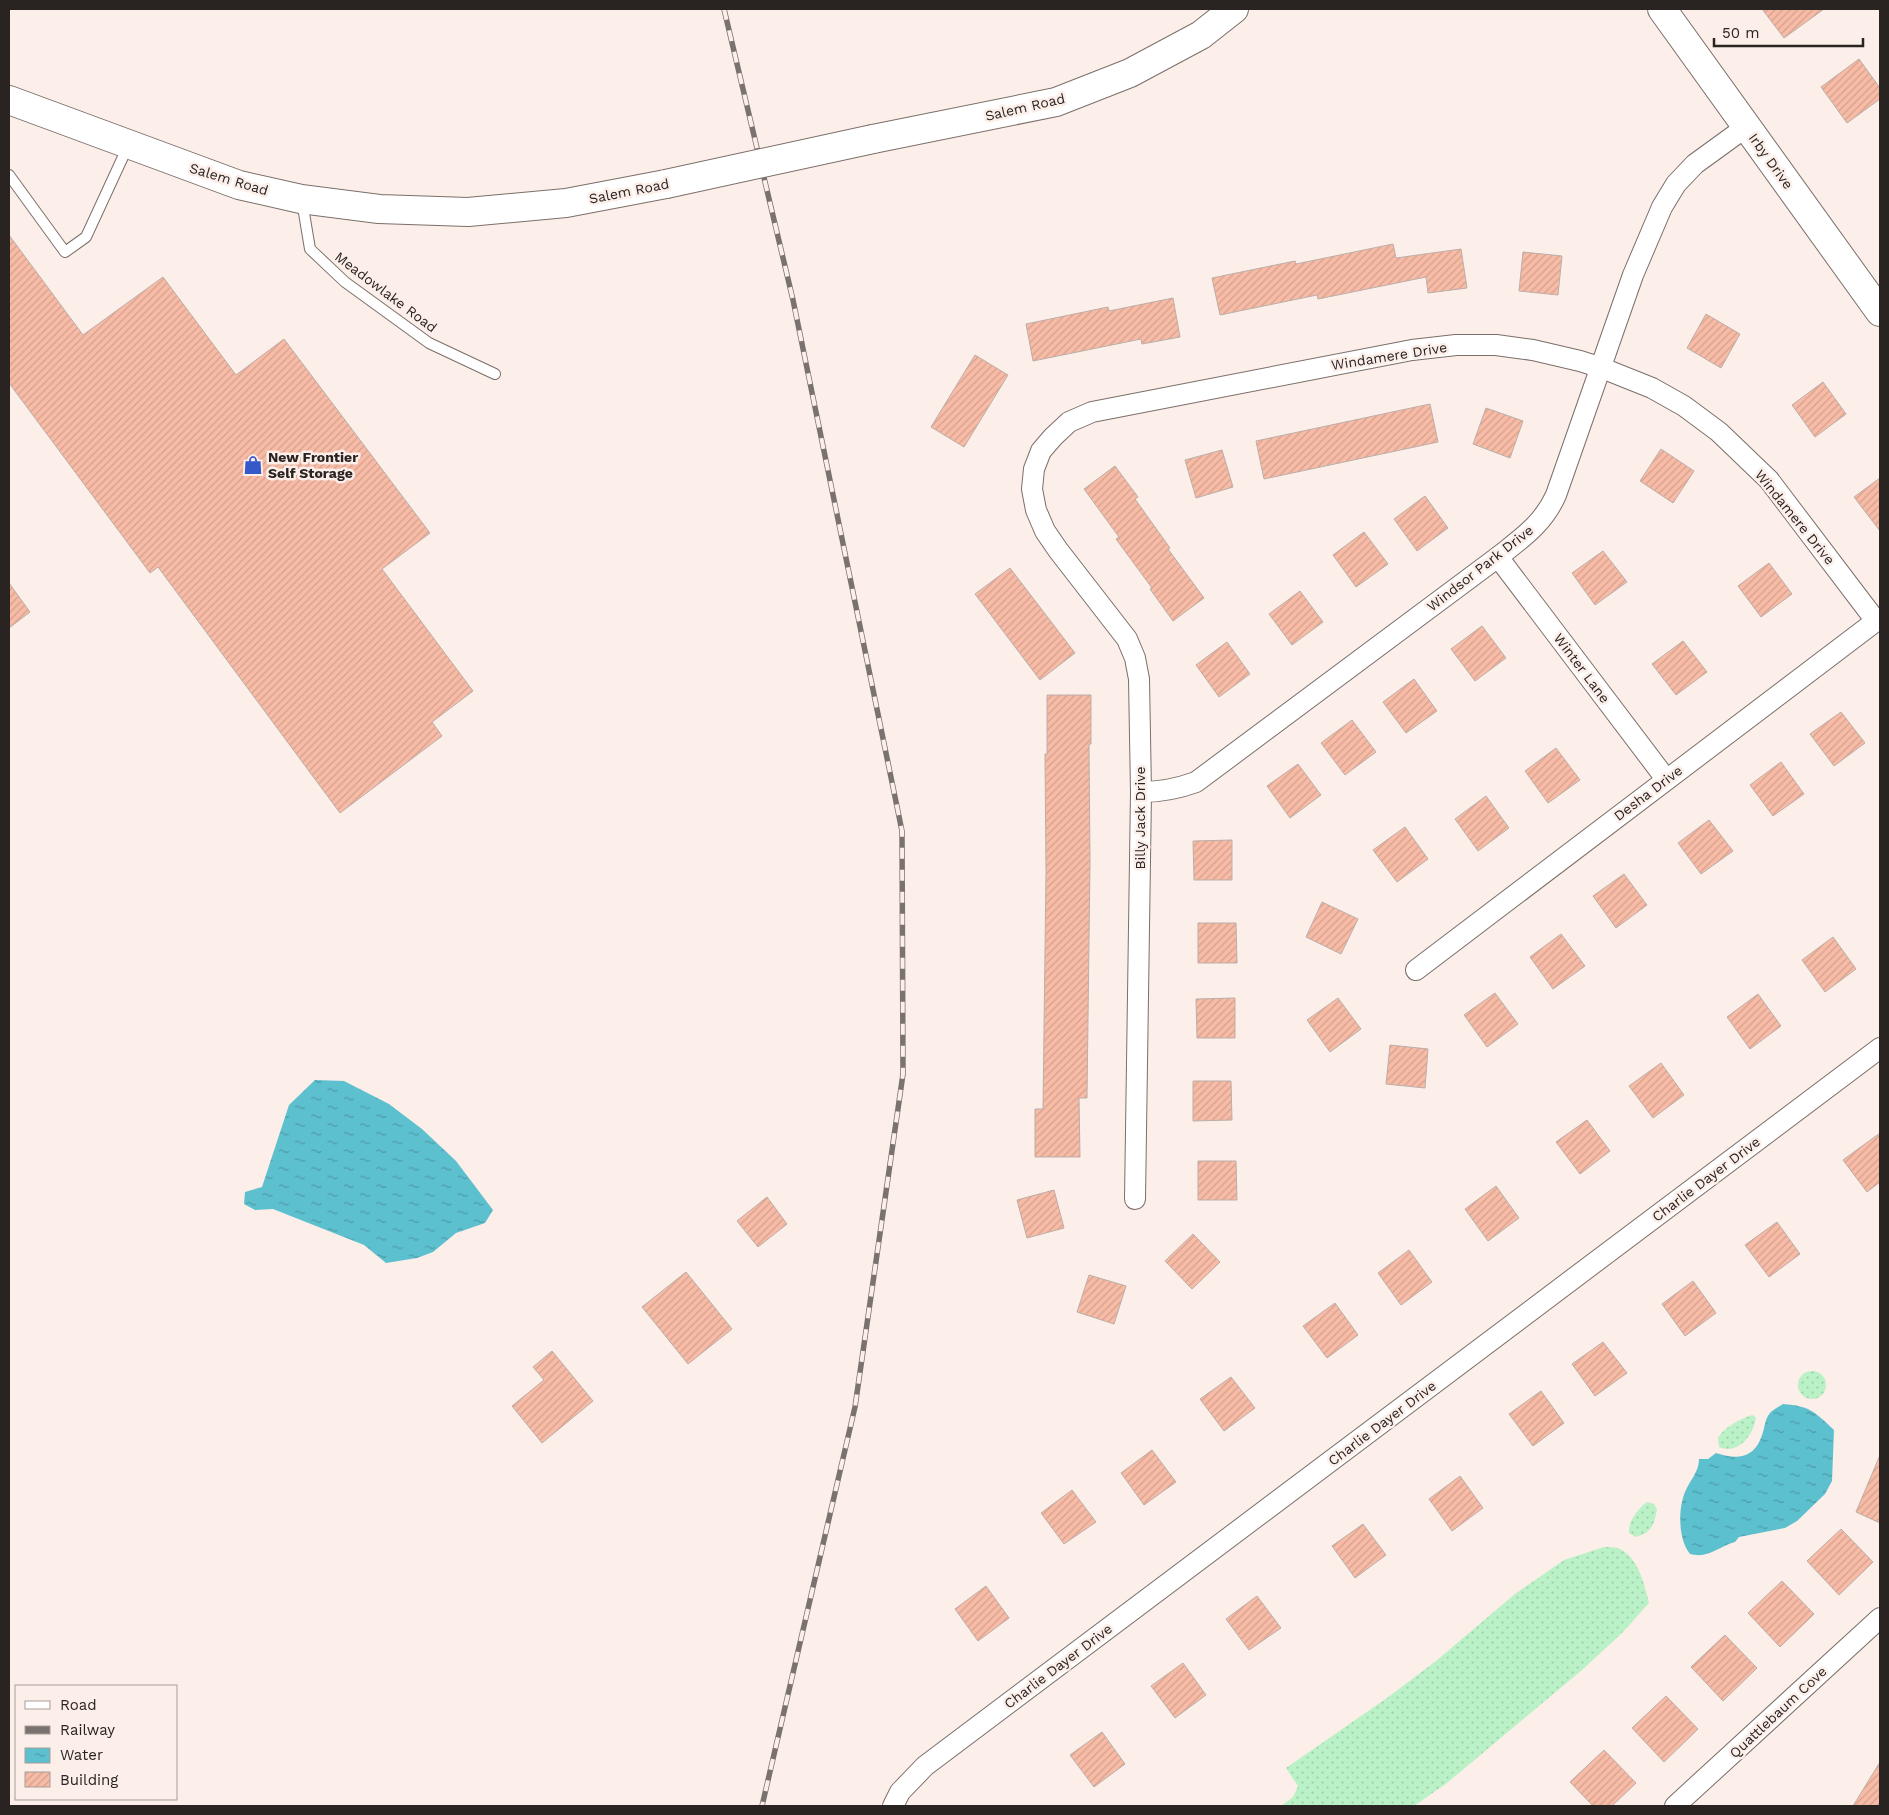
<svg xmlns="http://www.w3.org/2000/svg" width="1889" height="1815" font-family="'Work Sans',sans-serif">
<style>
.grass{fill:url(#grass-dots)}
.water{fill:url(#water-ripples)}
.building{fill:url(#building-hatch);stroke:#bcaea9}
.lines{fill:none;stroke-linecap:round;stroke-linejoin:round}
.lane-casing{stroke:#7b6f6a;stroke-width:12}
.street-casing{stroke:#7b6f6a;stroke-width:22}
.secondary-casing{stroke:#7b6f6a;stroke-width:30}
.lane{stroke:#fff;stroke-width:10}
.street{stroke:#fff;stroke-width:20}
.secondary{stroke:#fff;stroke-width:28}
.rail-casing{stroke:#7a726e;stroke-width:5.5}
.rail{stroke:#fceee8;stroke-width:4;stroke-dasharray:11;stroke-linecap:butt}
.secondary-bridge-casing{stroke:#7b6f6a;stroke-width:30;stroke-linecap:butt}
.secondary-bridge{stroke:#fff;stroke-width:28}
.labels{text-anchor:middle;stroke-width:5;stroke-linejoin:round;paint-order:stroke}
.street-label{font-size:14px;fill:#292422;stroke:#fceee8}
.poi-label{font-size:14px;font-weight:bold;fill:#292422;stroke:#fceee8;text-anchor:start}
</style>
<defs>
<pattern id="grass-dots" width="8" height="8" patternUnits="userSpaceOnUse" patternTransform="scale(1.25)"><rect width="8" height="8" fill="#bbf1c6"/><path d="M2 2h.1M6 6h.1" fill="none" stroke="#a1ceaa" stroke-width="1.8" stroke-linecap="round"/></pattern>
<pattern id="water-ripples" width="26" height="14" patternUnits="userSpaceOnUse" patternTransform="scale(1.25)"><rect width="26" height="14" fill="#5dc0ce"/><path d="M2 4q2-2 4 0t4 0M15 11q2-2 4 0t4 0" fill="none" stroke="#4d9ca7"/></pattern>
<pattern id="building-hatch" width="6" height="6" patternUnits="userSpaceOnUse" patternTransform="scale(1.25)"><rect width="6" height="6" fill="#f7bba6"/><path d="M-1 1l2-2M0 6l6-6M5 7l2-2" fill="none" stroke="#d4a18f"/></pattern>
</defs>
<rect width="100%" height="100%" fill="#fceee8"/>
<!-- grass -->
<g class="grass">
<circle cx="1812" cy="1385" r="14"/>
<path d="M1753,1415L1756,1418C1753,1435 1739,1455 1719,1447C1719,1446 1718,1440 1718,1439C1721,1429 1743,1417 1753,1415Z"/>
<path d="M1647,1502L1654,1504L1657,1509C1654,1525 1652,1532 1636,1537L1629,1533C1628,1521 1638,1509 1647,1502Z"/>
<path d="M1604,1547C1609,1547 1615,1547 1620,1549C1638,1557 1645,1586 1649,1603L1622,1633L1582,1670L1447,1783L1414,1806H1281L1293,1797L1298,1786L1286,1768L1387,1698L1436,1661L1515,1594L1564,1560Z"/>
</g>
<!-- water -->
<g class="water">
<path d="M315,1080L344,1081L389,1104L422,1129L456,1161L493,1210L485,1223L456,1233L433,1252L417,1258L386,1263L364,1245L273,1209L255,1210L244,1204L245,1192L262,1187L289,1105Z"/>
<path d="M1783,1404C1810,1406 1815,1412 1834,1430L1832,1481L1825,1494L1797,1521L1785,1528L1739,1537L1735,1542C1719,1546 1709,1559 1690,1554C1678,1539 1678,1509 1685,1492C1690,1480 1699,1472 1699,1459H1708L1716,1453C1740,1461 1756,1457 1763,1432C1765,1426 1765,1419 1770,1413C1773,1409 1779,1407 1783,1404Z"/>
</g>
<!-- building -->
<g class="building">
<path d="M1762,9H1824L1784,38Z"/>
<path d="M1859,59L1880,88V99L1847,123L1821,87Z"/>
<path d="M9,235L83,335L163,277L236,375L284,339L430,533L382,569L473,691L432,722L442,736L340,813L158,567L150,573L9,383Z"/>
<path d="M1393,244L1396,258L1461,249L1467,288L1428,293L1426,277L1318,299L1317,295L1220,315L1212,278L1295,261L1296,264Z"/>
<path d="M1523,252L1562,256L1558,295L1519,291Z"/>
<path d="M1173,298L1180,337L1142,344L1141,339L1033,361L1026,324L1108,307L1109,311Z"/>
<path d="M1706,314L1740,334L1721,368L1687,348Z"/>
<path d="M975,355L1008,375L964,447L931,427Z"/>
<path d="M1823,382L1846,414L1815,437L1792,405Z"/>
<path d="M1430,404L1438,442L1264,479L1256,441Z"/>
<path d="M1486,408L1523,421L1510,458L1473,444Z"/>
<path d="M1661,449L1694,471L1673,503L1640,481Z"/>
<path d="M1222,450L1233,487L1196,498L1185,460Z"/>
<path d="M1115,466L1138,497L1135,499L1170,548L1168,549L1204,598L1173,621L1150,589L1152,588L1116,539L1119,537L1084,489Z"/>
<path d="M1880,478V531L1854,497Z"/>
<path d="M1425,496L1448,528L1417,551L1394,519Z"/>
<path d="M1364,532L1388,564L1356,587L1333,555Z"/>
<path d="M1603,551L1627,582L1595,605L1572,573Z"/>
<path d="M1769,563L1792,594L1761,617L1738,586Z"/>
<path d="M1010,568L1075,653L1040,680L975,594Z"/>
<path d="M9,583L30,612L9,628Z"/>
<path d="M1300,591L1323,622L1292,645L1269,614Z"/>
<path d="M1482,626L1506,658L1475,681L1451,649Z"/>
<path d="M1683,641L1707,672L1676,695L1652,664Z"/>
<path d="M1227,642L1250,674L1219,697L1196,665Z"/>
<path d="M1414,679L1437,711L1406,733L1383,702Z"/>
<path d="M1047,695H1091V744H1089L1090,862L1087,1098H1079L1080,1157H1035V1109H1043L1046,872L1045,754H1047Z"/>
<path d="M1841,712L1865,743L1834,766L1810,734Z"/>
<path d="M1352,720L1376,752L1345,775L1321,743Z"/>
<path d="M1556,748L1580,780L1548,803L1525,771Z"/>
<path d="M1781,762L1804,794L1773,816L1750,785Z"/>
<path d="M1298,764L1321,795L1290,818L1267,786Z"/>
<path d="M1486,796L1509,828L1478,851L1455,819Z"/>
<path d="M1709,820L1733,851L1701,874L1678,843Z"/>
<path d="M1405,827L1428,859L1397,882L1373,850Z"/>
<path d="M1232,840V880H1194L1193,841Z"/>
<path d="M1624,874L1647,905L1616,928L1593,896Z"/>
<path d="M1322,902L1358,919L1341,954L1306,937Z"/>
<path d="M1198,923H1236L1237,963H1198Z"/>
<path d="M1561,934L1585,966L1553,989L1530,957Z"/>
<path d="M1833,937L1856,969L1825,992L1802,960Z"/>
<path d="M1495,993L1518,1024L1487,1047L1464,1015Z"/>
<path d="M1758,994L1781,1026L1750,1049L1727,1017Z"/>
<path d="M1235,998V1038H1197L1196,999Z"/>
<path d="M1338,998L1361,1029L1330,1052L1307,1020Z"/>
<path d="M1390,1045L1428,1049L1425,1088L1386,1084Z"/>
<path d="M1661,1063L1684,1095L1653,1118L1629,1086Z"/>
<path d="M1193,1081H1231L1232,1120L1193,1121Z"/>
<path d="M1587,1120L1610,1151L1580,1174L1556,1142Z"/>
<path d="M1880,1133V1182L1867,1192L1843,1160Z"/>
<path d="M1198,1161H1236L1237,1200H1198Z"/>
<path d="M1496,1186L1519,1218L1488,1241L1465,1209Z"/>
<path d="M1054,1190L1064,1228L1027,1238L1017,1200Z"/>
<path d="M767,1197L787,1224L758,1247L737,1221Z"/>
<path d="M1777,1222L1800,1254L1769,1277L1745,1245Z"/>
<path d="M1193,1234L1220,1262L1192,1289L1165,1261Z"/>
<path d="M1409,1250L1432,1282L1401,1305L1378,1273Z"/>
<path d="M686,1272L732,1329L688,1364L642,1307Z"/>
<path d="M1089,1275L1126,1286L1114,1324L1077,1312Z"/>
<path d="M1693,1281L1716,1313L1685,1336L1662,1304Z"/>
<path d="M1335,1303L1358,1335L1327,1358L1303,1326Z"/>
<path d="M1603,1342L1627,1373L1595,1396L1572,1364Z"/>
<path d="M552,1351L593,1401L542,1443L512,1406L544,1380L533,1367Z"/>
<path d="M1231,1377L1255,1408L1224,1431L1200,1399Z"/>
<path d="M1541,1391L1564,1423L1533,1446L1509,1414Z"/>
<path d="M1152,1450L1176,1482L1144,1505L1121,1473Z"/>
<path d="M1880,1455V1523L1856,1512Z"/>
<path d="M1460,1476L1483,1508L1452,1531L1429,1499Z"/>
<path d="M1072,1490L1096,1522L1064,1544L1041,1513Z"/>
<path d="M1363,1524L1386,1555L1355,1578L1332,1546Z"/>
<path d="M1841,1529L1873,1562L1839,1595L1807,1561Z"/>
<path d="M1782,1581L1814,1614L1780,1647L1748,1613Z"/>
<path d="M986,1586L1009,1618L978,1641L955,1609Z"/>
<path d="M1257,1596L1281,1628L1249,1650L1226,1619Z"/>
<path d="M1725,1635L1757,1668L1723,1701L1691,1667Z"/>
<path d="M1183,1663L1206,1695L1175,1718L1151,1686Z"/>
<path d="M1666,1696L1698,1729L1664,1762L1632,1728Z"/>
<path d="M1102,1732L1125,1764L1094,1787L1070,1755Z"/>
<path d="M1604,1750L1636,1783L1612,1806H1593L1570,1782Z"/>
<path d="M1880,1762V1806H1853Z"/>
</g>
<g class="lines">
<!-- lane casing -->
<g class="lane-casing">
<g id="lane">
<path d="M9,175L65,252L86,237L128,146"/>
<path d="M302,201L310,249L345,282L429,343L495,374"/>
</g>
</g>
<!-- street casing -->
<g class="street-casing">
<g id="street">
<path d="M1498,557L1666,779"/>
<path d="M1141,792C1161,792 1177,789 1196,782L1498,557C1522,538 1543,524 1556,495L1633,275L1662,207L1676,184L1695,164L1746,127"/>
<path d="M1416,970L1880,618"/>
<path d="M1135,1199L1141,792L1139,679L1135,658L1127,639L1058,550L1045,531L1036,510L1032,489L1034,469L1041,451L1053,437L1069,422L1092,412L1123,406L1412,350L1456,345H1496L1533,350L1580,361L1602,368L1652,388L1684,406L1719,432L1769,480L1876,621"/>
<path d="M893,1806L900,1792L925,1766L1880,1048"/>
<path d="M1675,1806L1880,1618"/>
</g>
</g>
<!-- secondary casing -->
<g class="secondary-casing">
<g id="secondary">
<path d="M1662,9L1880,312"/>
<path d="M9,100L239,185L301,199L379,209L468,212L566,203L666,184"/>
<path d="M873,139L1056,102L1130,73L1201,35L1234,9"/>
</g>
</g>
<!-- lane -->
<use href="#lane" class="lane"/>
<!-- street -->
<use href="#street" class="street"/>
<!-- secondary -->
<use href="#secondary" class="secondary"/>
<!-- rail casing -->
<g class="rail-casing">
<path id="rail" d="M724,9L793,300L902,831L903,1074L855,1407L762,1806"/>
</g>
<!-- rail -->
<use href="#rail" class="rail"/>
<!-- secondary-bridge casing -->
<g class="secondary-bridge-casing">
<path id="secondary-bridge" d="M666,184L873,139"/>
</g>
<!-- secondary-bridge -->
<use href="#secondary-bridge" class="secondary-bridge"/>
</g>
<!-- icons -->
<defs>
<g id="shop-bare" transform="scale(1.5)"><path d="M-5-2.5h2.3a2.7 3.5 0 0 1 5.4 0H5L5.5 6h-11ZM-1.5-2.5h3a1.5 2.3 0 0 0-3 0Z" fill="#3559c9" stroke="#fceee8" stroke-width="2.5" paint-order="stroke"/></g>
</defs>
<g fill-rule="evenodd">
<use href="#shop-bare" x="253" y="465"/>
</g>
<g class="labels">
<!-- street labels -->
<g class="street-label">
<text transform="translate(1025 107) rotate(-13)" y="5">Salem Road</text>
<text transform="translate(1771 161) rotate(54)" y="5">Irby Drive</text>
<text transform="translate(229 179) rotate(17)" y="5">Salem Road</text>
<text transform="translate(629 191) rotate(-11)" y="5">Salem Road</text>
<text transform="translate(386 292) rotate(37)" y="5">Meadowlake Road</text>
<text transform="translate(1389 356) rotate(-9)" y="5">Windamere Drive</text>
<text transform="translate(1795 517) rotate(51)" y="5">Windamere Drive</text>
<text transform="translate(1480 568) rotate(-38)" y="5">Windsor Park Drive</text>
<text transform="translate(1582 668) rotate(53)" y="5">Winter Lane</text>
<text transform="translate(1648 793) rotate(-37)" y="5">Desha Drive</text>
<text transform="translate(1140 818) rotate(-90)" y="5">Billy Jack Drive</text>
<text transform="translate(1706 1179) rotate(-37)" y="5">Charlie Dayer Drive</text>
<text transform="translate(1382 1423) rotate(-37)" y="5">Charlie Dayer Drive</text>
<text transform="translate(1058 1666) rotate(-37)" y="5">Charlie Dayer Drive</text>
<text transform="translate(1778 1712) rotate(-43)" y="5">Quattlebaum Cove</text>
</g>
<!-- poi labels -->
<g class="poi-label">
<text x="268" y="462">New Frontier<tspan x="268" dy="16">Self Storage</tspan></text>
</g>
</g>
<!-- border -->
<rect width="1889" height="1815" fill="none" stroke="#292422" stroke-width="20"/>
<!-- legend -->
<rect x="15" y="1685" width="162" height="115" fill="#fceee8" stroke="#a89d99"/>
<rect x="25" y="1701" width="25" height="8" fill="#ffffff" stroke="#a89d99"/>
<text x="60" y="1710" font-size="15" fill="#292422">Road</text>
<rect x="25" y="1726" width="25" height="8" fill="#7a726e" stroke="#a89d99"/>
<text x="60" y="1735" font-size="15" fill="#292422">Railway</text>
<rect x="25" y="1748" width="25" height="15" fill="url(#water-ripples)" stroke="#a89d99"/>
<text x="60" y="1760" font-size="15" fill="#292422">Water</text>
<rect x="25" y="1772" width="25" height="15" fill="url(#building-hatch)" stroke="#a89d99"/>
<text x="60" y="1785" font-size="15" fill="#292422">Building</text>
<!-- scale -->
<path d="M1714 38v8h149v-8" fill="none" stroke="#292422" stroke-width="2.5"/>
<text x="1722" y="38" font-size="15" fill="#292422" stroke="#fceee8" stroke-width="4" paint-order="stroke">50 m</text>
</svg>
